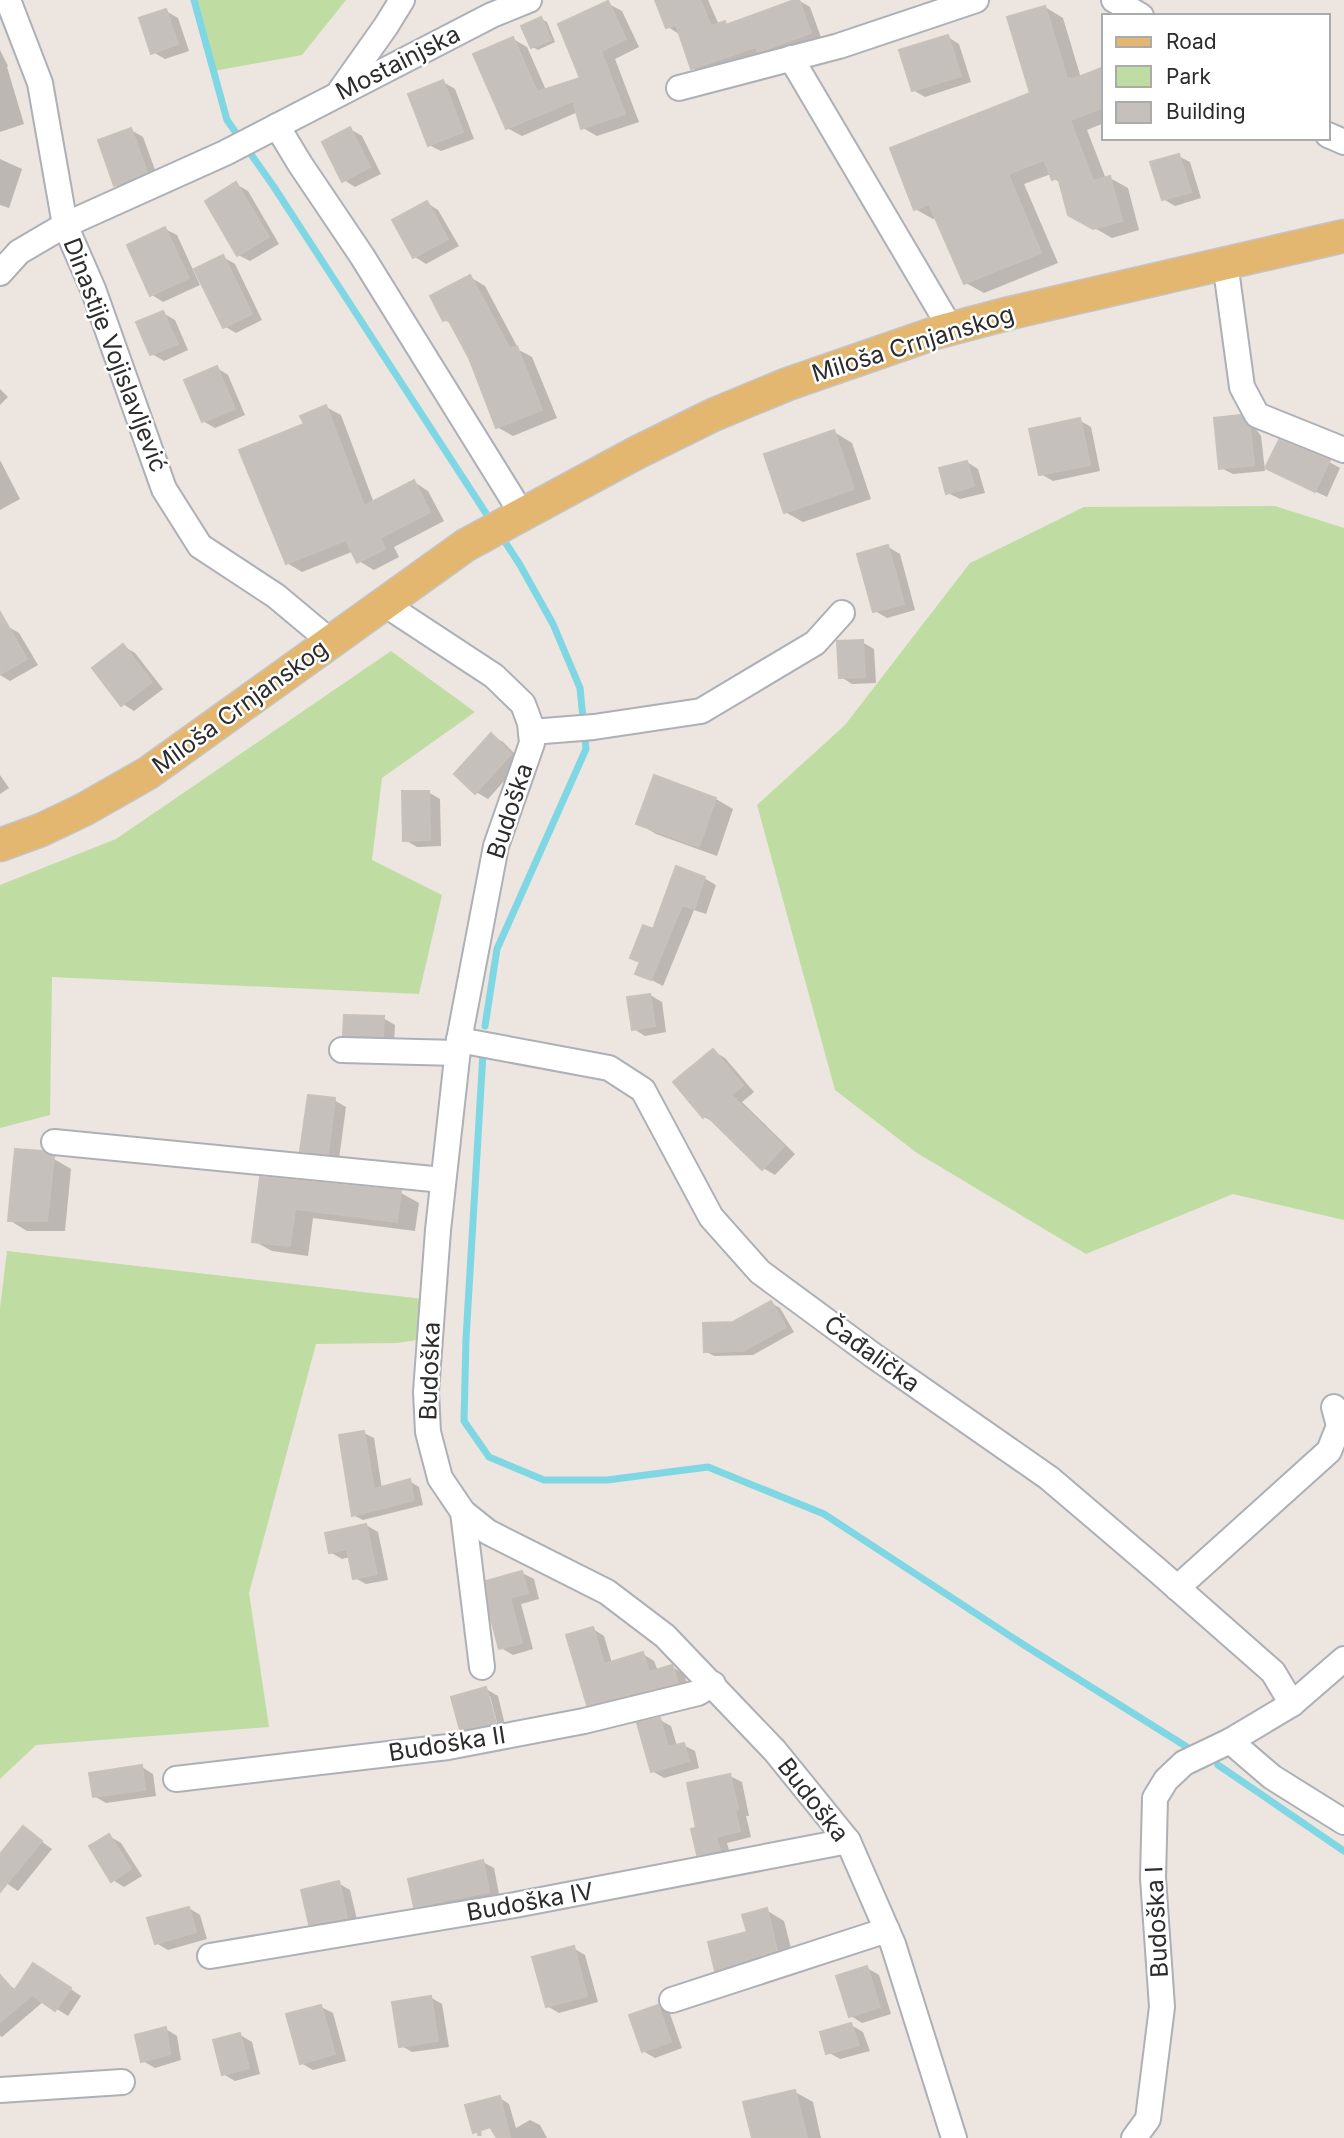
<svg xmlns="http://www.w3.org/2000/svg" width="1344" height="2138" font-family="Inter,sans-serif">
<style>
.green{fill:#bfdda3}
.shadow{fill:#0003}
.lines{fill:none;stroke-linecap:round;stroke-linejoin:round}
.stream{stroke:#7fd7e3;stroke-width:7}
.building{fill:#c5c0bb;stroke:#c8c1ba;stroke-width:2}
.minor-casing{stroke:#adb0b7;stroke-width:28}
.major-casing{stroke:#c4c4c4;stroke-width:35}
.path{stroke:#c4c4c4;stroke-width:4.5;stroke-dasharray:5 3.5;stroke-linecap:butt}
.minor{stroke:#fff;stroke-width:24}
.major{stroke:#e3b76f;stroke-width:32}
.labels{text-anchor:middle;stroke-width:5;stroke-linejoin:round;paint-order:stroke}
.street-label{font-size:24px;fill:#2c2c2c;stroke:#fff}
</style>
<rect width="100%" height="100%" fill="#ece5e0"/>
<!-- green -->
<g class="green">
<path d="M194,0H346L302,55L214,71Z"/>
<path d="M1275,506L1344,528V1220L1233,1194L1086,1254L917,1153L835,1090L757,805L845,725L970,563L1084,507Z"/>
<path d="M391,651L475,712L382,778L372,860L442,895L419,994L52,977L50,1115L0,1128V885L116,839Z"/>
<path d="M7,1251L432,1300L430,1338L397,1343L316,1344L249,1593L269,1727L36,1745L0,1779V1308Z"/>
</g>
<!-- shadow -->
<g class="shadow">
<path d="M657,0H708L719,25L725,23L730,26L798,0L810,7L822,40L704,75L692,68L679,34L668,27Z"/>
<path d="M607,3L622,11L639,47L615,59L639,122L597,136L583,128L578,112L522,136L507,128L513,39L527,47L546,90L582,79Z"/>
<path d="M1045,7L1063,18L1081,78L1104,69V123L1087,130L1106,179L1110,178L1128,188L1139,230L1112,238L1070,214L1061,183L1053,178L1051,174L1024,184L1058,263L984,293L966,283L937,218L933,219L915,209L1032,94Z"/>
<path d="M166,11L178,18L189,51L165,59L153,52Z"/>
<path d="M541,19L547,22L555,42L538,50L533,47Z"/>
<path d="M948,37L959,44L971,82L925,97L913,90Z"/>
<path d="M0,50L8,66L7,67L24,124L0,132Z"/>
<path d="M443,82L455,89L474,139L441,151L429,145Z"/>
<path d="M350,129L362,136L381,174L355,187L344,180Z"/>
<path d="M131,130L143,137L158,178L127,192L116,185Z"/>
<path d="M1178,156L1190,162L1201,198L1175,206L1163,199Z"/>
<path d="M0,159L22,169L9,208L0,205Z"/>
<path d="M236,184L248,191L279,244L250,261L238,255Z"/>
<path d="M427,203L438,210L459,246L426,264L415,257L395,220Z"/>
<path d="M165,229L177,235L200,285L163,302L152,295Z"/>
<path d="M223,257L235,264L262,320L236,333L224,326Z"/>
<path d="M470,277L485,286L519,350L532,357L557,418L513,436L497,427L470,357L453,325L445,320Z"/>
<path d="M163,313L175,320L188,350L164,361L152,354Z"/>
<path d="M217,368L228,375L245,415L215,428L203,421Z"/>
<path d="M0,389L8,397L0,405Z"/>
<path d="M326,407L341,415L374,503L414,482L428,491L444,521L394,547L399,557L374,570L359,561L354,551L302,572L287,563L306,424Z"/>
<path d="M1240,417L1252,424L1261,436L1265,471L1233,474L1221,468Z"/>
<path d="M1079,420L1091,427L1100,471L1053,481L1041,474Z"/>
<path d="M834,432L852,443L871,499L803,522L785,512Z"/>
<path d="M0,460L20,499L0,510Z"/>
<path d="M967,462L978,469L985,493L960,499L948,493Z"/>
<path d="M1329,462L1340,468L1327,497L1279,474Z"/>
<path d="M888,547L900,554L915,610L887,618L875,611Z"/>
<path d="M7,626L19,633L38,665L10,681L0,675V630Z"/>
<path d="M862,642L874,649L876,683L852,684L841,677Z"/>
<path d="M123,646L135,653L163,689L134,711L123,704Z"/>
<path d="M491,735L503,742L522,761L488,799L476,792Z"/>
<path d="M0,775L9,788L0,794Z"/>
<path d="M655,778L716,799L733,809L717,856L656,834L638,823Z"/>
<path d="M428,792L440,799L441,846L417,847L405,840Z"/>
<path d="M704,878L716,885L706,914L694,910L663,986L638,973L642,963L632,957L654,931Z"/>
<path d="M650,995L662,1002L666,1032L645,1036L634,1029Z"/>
<path d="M383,1018L395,1025L394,1042L357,1041L345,1034Z"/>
<path d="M713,1051L725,1058L754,1092L742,1102L795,1154L775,1175L763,1168L716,1123L704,1117Z"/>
<path d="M334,1100L346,1107L339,1159L314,1157L302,1150Z"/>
<path d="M42,1152L71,1169L65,1231H27L9,1220Z"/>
<path d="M262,1179L401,1193L419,1203L415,1231L313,1218L308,1256L272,1251L254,1241Z"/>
<path d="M771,1303L780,1308L794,1332L753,1355L714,1356L705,1351L734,1324Z"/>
<path d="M364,1433L374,1438L382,1489L409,1481L419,1487L423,1505L363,1520L353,1515Z"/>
<path d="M366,1525L378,1532L388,1580L366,1584L355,1578L350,1557L342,1559L330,1552Z"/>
<path d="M522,1573L534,1579L539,1599L521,1604L533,1649L513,1655L501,1648L493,1619Z"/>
<path d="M593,1629L604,1636L612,1663L643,1654L654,1661L658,1671L672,1667L684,1674L689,1689L600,1711L589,1704Z"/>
<path d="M486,1689L498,1696L506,1729L499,1730L490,1696H487L496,1731L473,1735L461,1728Z"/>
<path d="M660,1720L671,1726L677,1746L683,1745L695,1751L699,1768L664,1778L652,1771Z"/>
<path d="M142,1767L153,1774L156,1796L106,1803L94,1796Z"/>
<path d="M730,1776L742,1782L749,1816H746L751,1837L727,1843L731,1857L710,1860L699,1854L698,1829Z"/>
<path d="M23,1828L52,1849L18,1891L0,1879V1857Z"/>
<path d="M109,1836L121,1843L142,1876L124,1887L113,1880Z"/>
<path d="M483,1862L494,1868L500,1899L428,1912L416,1906Z"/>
<path d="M338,1883L350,1890L358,1924L322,1930L310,1923Z"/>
<path d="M189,1908L200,1915L207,1939L168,1950L156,1943Z"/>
<path d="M766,1910L784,1921L794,1960L734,1980L716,1969L749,1934Z"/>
<path d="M573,1948L585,1955L598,2002L559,2013L547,2006Z"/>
<path d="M867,1968L879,1975L891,2014L862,2023L851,2016Z"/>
<path d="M45,1972L81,1996L68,2016L44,2001L2,2037L0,2036V1989L6,1984L17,1990Z"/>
<path d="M430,1997L442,2004L449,2047L412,2052L400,2045Z"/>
<path d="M321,2007L333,2013L346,2061L313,2070L301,2063Z"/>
<path d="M658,2007L670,2014L682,2048L655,2058L643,2051Z"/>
<path d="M851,2025L863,2032L870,2051L840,2059L828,2052Z"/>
<path d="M166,2029L177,2036L181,2060L155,2068L143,2061Z"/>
<path d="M240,2035L252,2042L260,2074L235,2081L223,2074Z"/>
<path d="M795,2092L813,2102L821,2138H754Z"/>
<path d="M500,2098L509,2104L516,2128L530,2120L540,2125L547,2138H499Z"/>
</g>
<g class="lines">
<!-- stream -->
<g class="stream">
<path d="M194,0L227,120L274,187L491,521"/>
<path d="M485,1026L497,949L586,749L580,688L553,624L520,565L500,534"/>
<path d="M483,1053L466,1339L464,1421L489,1457L544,1480H607L708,1467L824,1514L1024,1645L1187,1747"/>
<path d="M1218,1765L1344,1851"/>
</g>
</g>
<!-- building -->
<g class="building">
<path d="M655,0H700L711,26L725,21L726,25L794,0H799L811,33L758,52L756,47L691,69L676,25L666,28Z"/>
<path d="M608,1L626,39L601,51L625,114L581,129L573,101L506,129L473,54L513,37L537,92L580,78L558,24Z"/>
<path d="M1045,6L1067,78H1070L1071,80L1104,67V107L1070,120L1093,181L1110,176L1122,221L1093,229L1068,215L1058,177L1052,180L1044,160L1008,174L1041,253L964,284L929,204L914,210L890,148L1030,93L1007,17Z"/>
<path d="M166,9L178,44L151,54L139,18Z"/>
<path d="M541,17L551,40L531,48L521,26Z"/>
<path d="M948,35L961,76L912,91L899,50Z"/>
<path d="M443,80L463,132L428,146L408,94Z"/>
<path d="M350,127L370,167L342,182L322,142Z"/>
<path d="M131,128L147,172L114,186L98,140Z"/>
<path d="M1179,154L1191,192L1162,200L1150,162Z"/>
<path d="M236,182L269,237L237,256L205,201Z"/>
<path d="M427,201L448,239L413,258L392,220Z"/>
<path d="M165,227L189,278L150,296L127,245Z"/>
<path d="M223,255L252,314L223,328L194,269Z"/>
<path d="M470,275L510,349L517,346L542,410L496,428L469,358L448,319L443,321L430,296Z"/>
<path d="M163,311L178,344L150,355L136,322Z"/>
<path d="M217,366L235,409L202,422L184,380Z"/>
<path d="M326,405L364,506L414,480L430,512L380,538L385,549L357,563L346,540L286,564L239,450L304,424L300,416Z"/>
<path d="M1240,415L1250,428L1254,465L1219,469L1214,418Z"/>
<path d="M1080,418L1090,465L1039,475L1029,429Z"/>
<path d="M834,430L854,489L784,513L764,454Z"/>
<path d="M1279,440L1330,460L1315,492L1265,468Z"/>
<path d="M967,461L974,486L946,494L939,468Z"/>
<path d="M888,545L904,604L873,612L857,554Z"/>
<path d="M0,612L27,659L0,674Z"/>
<path d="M863,640L865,677L839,678L837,641Z"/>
<path d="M123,644L152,682L121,706L92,668Z"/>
<path d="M491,733L511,754L475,794L454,774Z"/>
<path d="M654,775L716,798L699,847L636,824Z"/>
<path d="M402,791H429L430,840L403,841Z"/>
<path d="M676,866L705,877L694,909L682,905L651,980L635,974L640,962L630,958L643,925L653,929Z"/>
<path d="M650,994L655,1026L632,1030L627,997Z"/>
<path d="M344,1015L384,1016L383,1036L343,1035Z"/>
<path d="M713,1049L743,1085L731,1095L784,1146L762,1170L706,1115L703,1118L673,1082Z"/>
<path d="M308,1095L335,1098L328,1154L300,1151Z"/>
<path d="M15,1149L42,1151L46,1154L54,1157L47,1221H8Z"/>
<path d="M260,1177L401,1191L397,1222L295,1209L290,1246L252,1242Z"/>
<path d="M771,1301L786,1327L743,1351L704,1352L703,1323L733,1322Z"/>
<path d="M364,1431L374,1489L410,1479L414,1500L352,1516L339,1435Z"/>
<path d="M366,1524L377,1574L353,1579L347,1549L329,1553L325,1533Z"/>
<path d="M522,1571L528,1593L510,1598L522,1643L499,1649L491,1619L486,1581Z"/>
<path d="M593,1627L604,1664L643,1652L649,1672L672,1665L678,1683L587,1705L566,1635Z"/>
<path d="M486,1687L496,1723L460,1730L451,1697Z"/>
<path d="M660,1718L668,1747L684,1743L689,1761L651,1772L637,1723Z"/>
<path d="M142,1765L145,1790L93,1797L89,1773Z"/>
<path d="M730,1774L738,1809L735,1810L740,1831L716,1837L720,1850L697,1855L691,1829L696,1828L687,1783Z"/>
<path d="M23,1826L42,1841L0,1892V1854Z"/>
<path d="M109,1834L131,1869L111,1882L89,1846Z"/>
<path d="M483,1860L489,1892L414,1907L408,1879Z"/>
<path d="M339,1881L347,1918L309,1924L301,1890Z"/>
<path d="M189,1907L196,1932L155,1944L147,1918Z"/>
<path d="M767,1908L777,1950L715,1971L708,1942L747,1932L742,1915Z"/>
<path d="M574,1946L587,1996L546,2007L532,1957Z"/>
<path d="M33,1963L71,1988L55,2011L32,1995L0,2022V1975L14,1991Z"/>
<path d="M867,1966L880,2007L849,2017L836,1976Z"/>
<path d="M431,1996L438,2041L399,2047L392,2002Z"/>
<path d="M321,2005L335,2054L300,2064L286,2014Z"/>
<path d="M658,2005L671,2042L642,2052L629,2015Z"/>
<path d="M851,2023L859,2045L826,2054L820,2032Z"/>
<path d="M166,2027L170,2054L141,2062L135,2035Z"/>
<path d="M240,2033L249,2068L222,2075L213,2040Z"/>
<path d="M795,2090L807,2138H752L743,2102Z"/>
<path d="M500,2096L510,2138H497L490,2127L473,2133L465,2105Z"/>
</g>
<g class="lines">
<!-- minor casing -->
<g class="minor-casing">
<g id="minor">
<path d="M8,0L40,83L65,225L93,289L164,489L200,546L276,596L331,642"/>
<path d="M1114,0L1141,16"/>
<path d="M791,58L951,329"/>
<path d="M679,88L839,46L976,0"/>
<path d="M340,91L386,26L402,0"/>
<path d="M277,126L300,164L362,256L522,514"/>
<path d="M1328,135L1344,142"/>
<path d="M1225,262L1242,387L1257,415L1344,450"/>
<path d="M0,273L19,252L65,225L225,153L492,15L529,0"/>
<path d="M383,603L494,676L523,704L530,723L532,743L496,846L459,1040L438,1230L426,1392L428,1432L440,1478L463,1512L488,1532L607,1592L665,1636L775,1751L848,1841L893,1944L954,2138"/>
<path d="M531,732L594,727L701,711L815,643L842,613"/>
<path d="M459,1040L609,1068L643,1090L711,1217L760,1272L874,1356L1049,1478L1157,1570L1273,1672L1292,1704"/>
<path d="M342,1050L457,1053"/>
<path d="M54,1142L443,1180"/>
<path d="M463,1512L482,1667"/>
<path d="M1177,1588L1329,1451L1339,1426L1334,1407"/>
<path d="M1230,1741L1272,1777L1344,1822"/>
<path d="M176,1779L448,1747L584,1721L698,1693L713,1684"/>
<path d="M210,1956L515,1905L848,1841"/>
<path d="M672,2000L887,1930"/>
<path d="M0,2090L122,2082"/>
<path d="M1134,2138L1148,2119L1162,2007L1153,1878L1155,1798L1166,1780L1184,1763L1230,1741L1292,1704L1344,1659"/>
</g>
</g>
<!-- major casing -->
<g class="major-casing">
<path id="major" d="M0,845L41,830L83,810L148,773L466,545L636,453L713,415L788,384L938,332L1010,313L1344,236"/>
</g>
<!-- path -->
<path class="path" d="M479,2131L480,2138"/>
<!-- minor -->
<use href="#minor" class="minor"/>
<!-- major -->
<use href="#major" class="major"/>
</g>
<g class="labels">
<!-- street labels -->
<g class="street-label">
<text transform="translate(398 63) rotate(-27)" y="8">Mostainjska</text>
<text transform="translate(913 344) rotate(-17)" y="8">Miloša Crnjanskog</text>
<text transform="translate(115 355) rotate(69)" y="8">Dinastije Vojislavljević</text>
<text transform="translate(240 707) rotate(-36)" y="8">Miloša Crnjanskog</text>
<text transform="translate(510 811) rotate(-72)" y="8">Budoška</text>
<text transform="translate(872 1354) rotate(36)" y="8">Čađalička</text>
<text transform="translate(430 1371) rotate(-88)" y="8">Budoška</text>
<text transform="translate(447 1744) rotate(-9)" y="8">Budoška II</text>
<text transform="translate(813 1800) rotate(52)" y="8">Budoška</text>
<text transform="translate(530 1902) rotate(-10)" y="8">Budoška IV</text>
<text transform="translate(1157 1922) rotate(-93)" y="8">Budoška I</text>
</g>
</g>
<!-- legend -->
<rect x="1102" y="14" width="228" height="126" fill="#ffffff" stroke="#ababab" stroke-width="2"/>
<rect x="1116" y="37" width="35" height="10" fill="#e3b76f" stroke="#ababab" stroke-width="2"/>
<text x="1166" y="49" font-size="21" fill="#2c2c2c">Road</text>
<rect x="1116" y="66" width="35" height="21" fill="#bfdda3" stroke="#ababab" stroke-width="2"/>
<text x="1166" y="84" font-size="21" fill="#2c2c2c">Park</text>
<rect x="1116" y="102" width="35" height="21" fill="#c5c0bb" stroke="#ababab" stroke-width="2"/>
<text x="1166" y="119" font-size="21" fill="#2c2c2c">Building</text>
</svg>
